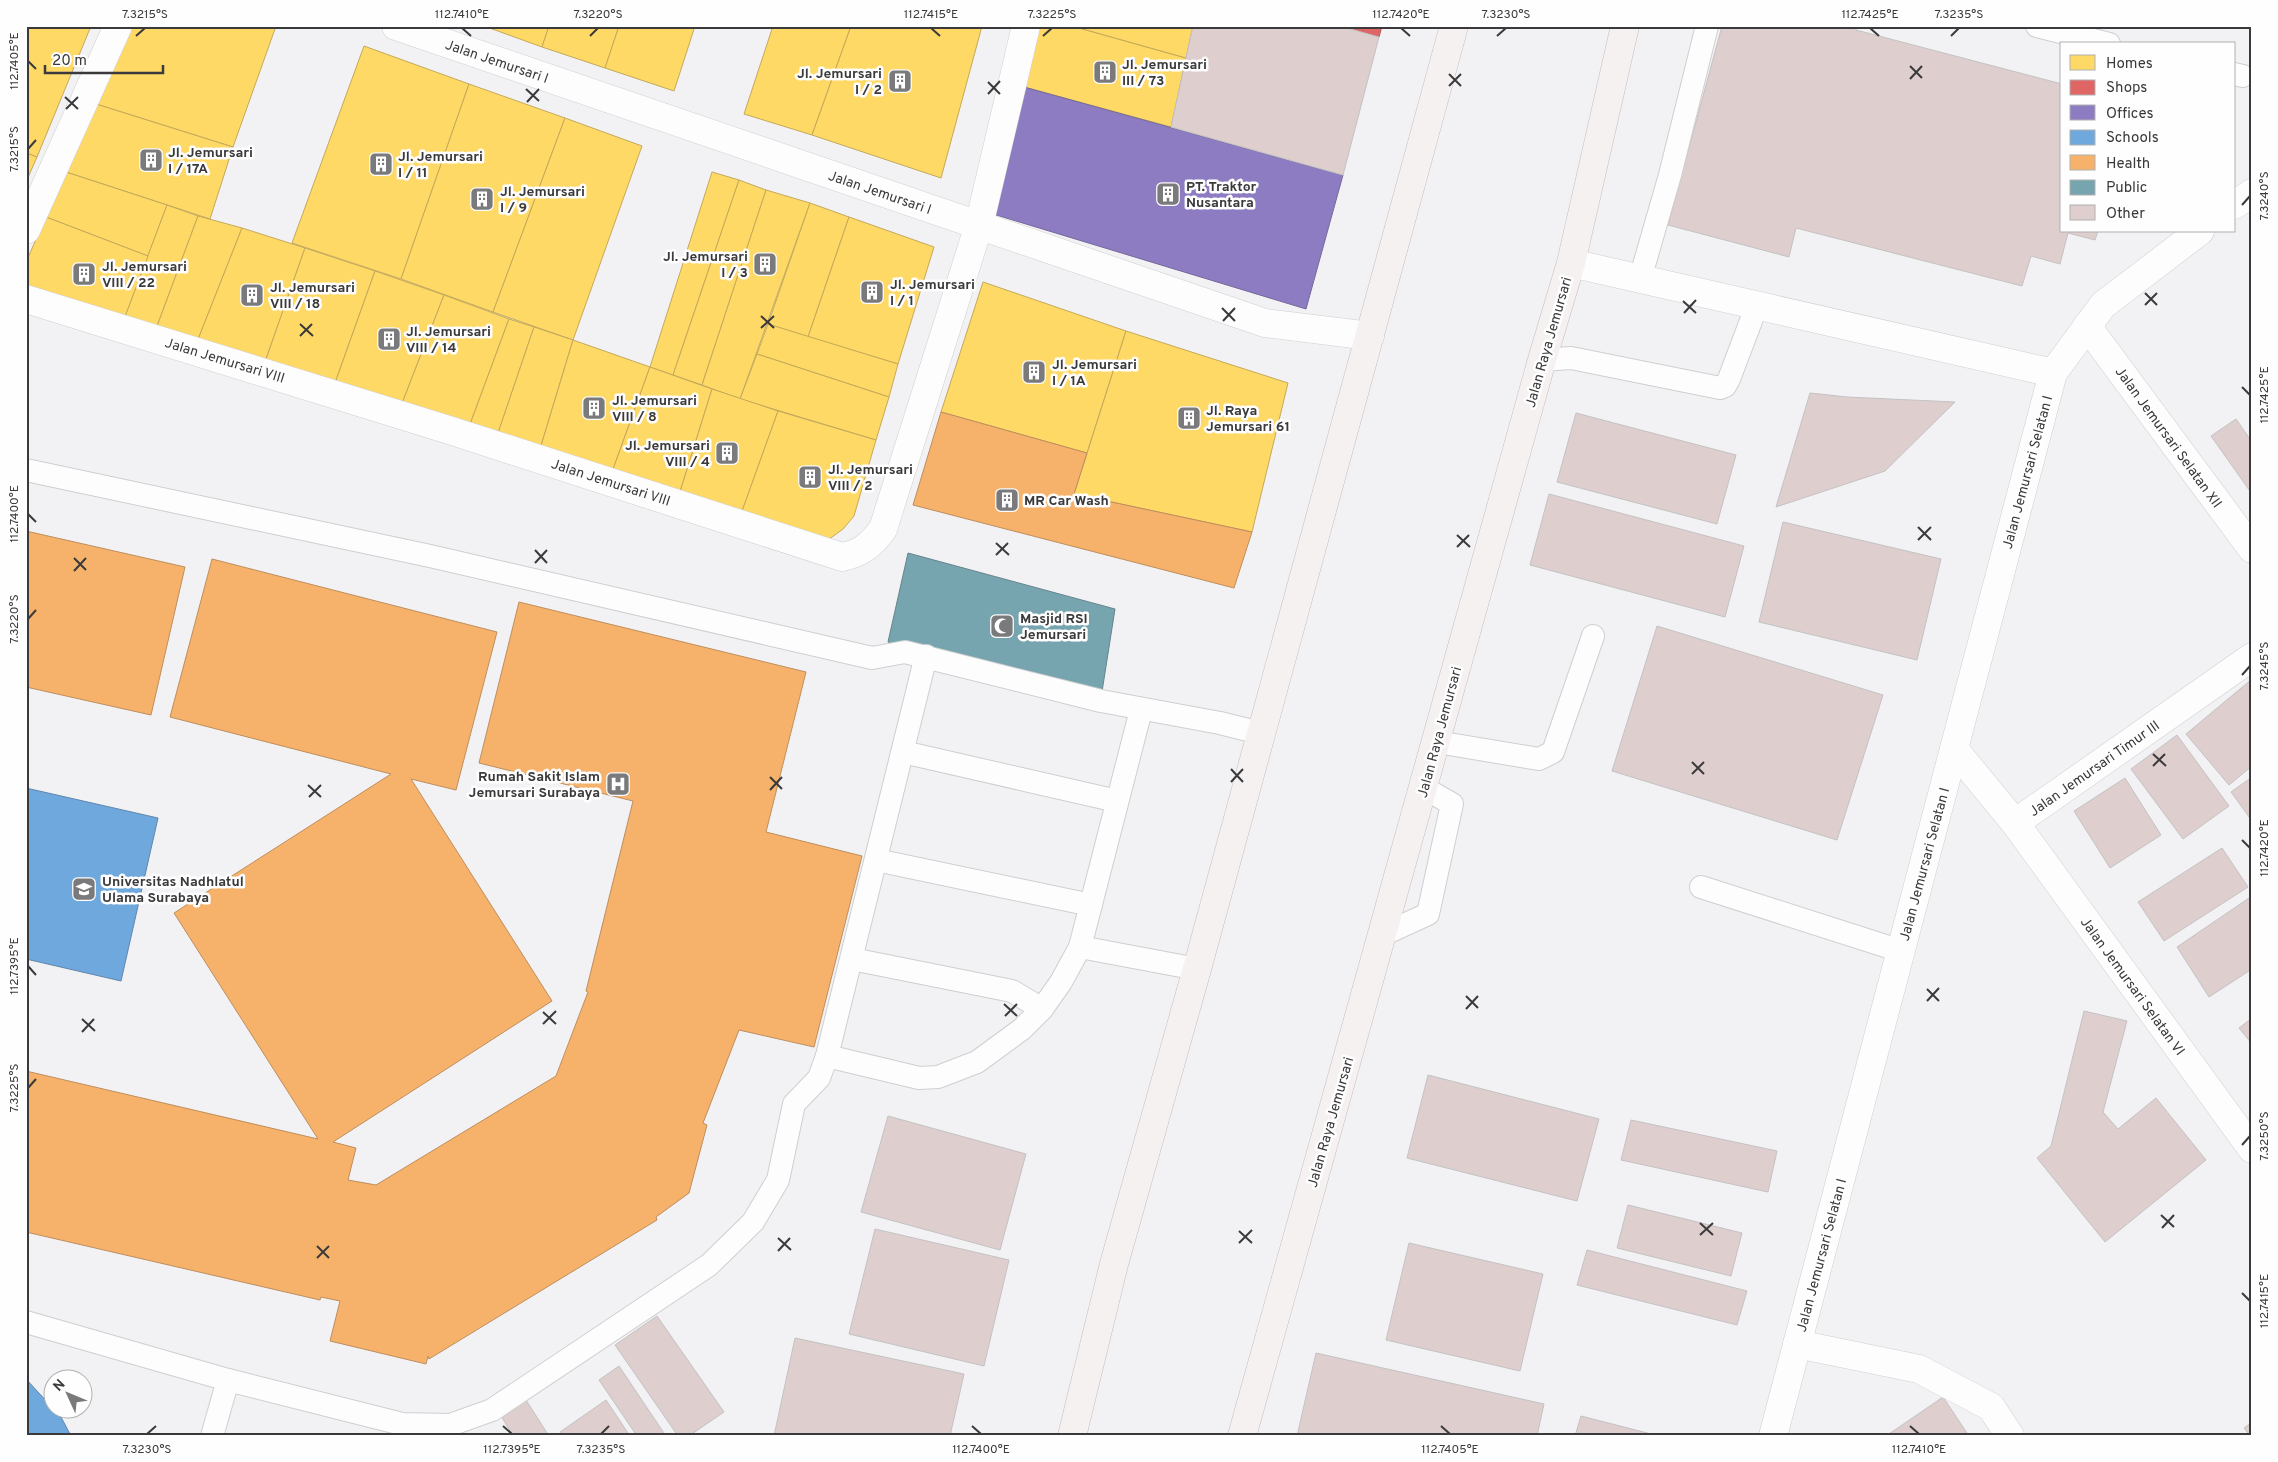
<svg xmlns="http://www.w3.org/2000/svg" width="2278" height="1462" font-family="Overpass,sans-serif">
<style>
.homes{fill:#ffd966;stroke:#c4a959}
.shops{fill:#e06666;stroke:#ae5959}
.offices{fill:#8e7cc3;stroke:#75689a}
.schools{fill:#6fa8dc;stroke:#5f87ac}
.health{fill:#f6b26b;stroke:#be8e5d}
.public{fill:#76a5af;stroke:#64858c}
.building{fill:#dfcece;stroke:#c3c2c3}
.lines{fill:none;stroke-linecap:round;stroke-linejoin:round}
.service-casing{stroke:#cfcfd1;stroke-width:24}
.minor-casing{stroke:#cfcfd1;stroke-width:29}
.primary-casing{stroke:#c7bebf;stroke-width:29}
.service{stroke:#fdfdfd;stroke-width:22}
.minor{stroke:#fdfdfd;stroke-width:28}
.primary{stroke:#f6f1f1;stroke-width:28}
.ticks{fill:none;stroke:#3a3a3c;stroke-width:2}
.labels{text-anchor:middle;stroke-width:5;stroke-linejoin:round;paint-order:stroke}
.street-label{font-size:14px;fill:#3a3a3c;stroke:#fefefe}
.poi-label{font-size:14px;font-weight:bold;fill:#3a3a3c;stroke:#fefefe;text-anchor:start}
.neatline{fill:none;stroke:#3a3a3c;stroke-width:2}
.ticks-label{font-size:12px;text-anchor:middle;fill:#3a3a3c}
</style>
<rect width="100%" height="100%" fill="#f2f1f4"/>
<!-- homes -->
<g class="homes">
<path d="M26,26H91L37,157L26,153Z"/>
<path d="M133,26H276L233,147L96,104Z"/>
<path d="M484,26H549L542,47Z"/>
<path d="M549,26H619L605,68L542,47Z"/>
<path d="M619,26H695L674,91L605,68Z"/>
<path d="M773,26H851L812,135L744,114Z"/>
<path d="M851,26H982L941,178L812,135Z"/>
<path d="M1038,26H1072L1186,58L1171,127L1024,87Z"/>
<path d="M1072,26H1193L1186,58Z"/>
<path d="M364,46L469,84L401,279L292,243Z"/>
<path d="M469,84L565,118L493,312L401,279Z"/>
<path d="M96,104L233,147L210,219L66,172Z"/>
<path d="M565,118L642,146L573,340L493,312Z"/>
<path d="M26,153L37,157L26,182Z"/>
<path d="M66,172L167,205L148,256L46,217Z"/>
<path d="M712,172L739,180L673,375L650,367Z"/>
<path d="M739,180L766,190L702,385L673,375Z"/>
<path d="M766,190L810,203L740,399L702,385Z"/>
<path d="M810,203L849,217L808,337L768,324Z"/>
<path d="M167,205L198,216L156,329L124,319Z"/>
<path d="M198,216L242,228L197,342L156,329Z"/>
<path d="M46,217L148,256L124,319L26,286V262Z"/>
<path d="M849,217L934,247L898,364L808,337Z"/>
<path d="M242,228L305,248L265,362L197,342Z"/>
<path d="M305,248L375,271L335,383L265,362Z"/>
<path d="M375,271L444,295L401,406L335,383Z"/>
<path d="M983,282L1126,331L1087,453L941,412Z"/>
<path d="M444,295L509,319L469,427L401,406Z"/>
<path d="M509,319L534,327L497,436L469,427Z"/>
<path d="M768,324L898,364L889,397L757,354Z"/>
<path d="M534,327L573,340L540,449L497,436Z"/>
<path d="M1126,331L1288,383L1252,532L1074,494Z"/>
<path d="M573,340L650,367L612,472L540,449Z"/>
<path d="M757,354L889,397L876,440L740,399Z"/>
<path d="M650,367L712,389L679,495L612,472Z"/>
<path d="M712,389L778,411L741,514L679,495Z"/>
<path d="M778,411L876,440L854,516L843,529L828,540L741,514Z"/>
</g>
<!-- shops -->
<path class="shops" d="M1340,26H1382L1379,37Z"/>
<!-- offices -->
<path class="offices" d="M1024,87L1343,175L1306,309L993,214Z"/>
<!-- schools -->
<g class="schools">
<path d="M26,788L158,818L121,981L26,959Z"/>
<path d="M26,1379L61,1417L71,1436H26Z"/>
</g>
<!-- health -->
<g class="health">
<path d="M941,412L1087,453L1074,494L1252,532L1234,588L913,505Z"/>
<path d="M26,531L185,567L151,715L26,687Z"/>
<path d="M212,559L497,632L456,790L411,779L552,1001L333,1142L356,1148L348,1180L376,1185L556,1076L588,992L586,991L633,801L479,763L519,602L806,672L766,832L862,856L814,1047L739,1030L703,1123L707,1125L689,1193L656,1217L657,1220L429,1359L428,1356L426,1364L330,1341L340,1301L321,1297L320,1300L26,1232V1071L318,1139L174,913L391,774L170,717Z"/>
</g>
<!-- public -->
<path class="public" d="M908,553L1115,609L1101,698L888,642Z"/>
<!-- building -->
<g class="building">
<path d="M1193,26H1340L1379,37L1343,175L1171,127Z"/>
<path d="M1722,26H1857L1856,30L2062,84V231H2098L2095,240L2068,233L2060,264L2031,256L2022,286L1796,228L1789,257L1668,225Z"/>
<path d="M1810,393L1847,397L1955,402L1885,471L1776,507Z"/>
<path d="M1576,413L1736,455L1717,524L1557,482Z"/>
<path d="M2236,419L2252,442V494L2211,436Z"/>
<path d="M1549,494L1744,546L1725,617L1530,565Z"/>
<path d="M1783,522L1941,559L1917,660L1759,622Z"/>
<path d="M1657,626L1883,695L1837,840L1612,771Z"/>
<path d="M2252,679V766L2229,785L2186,734Z"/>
<path d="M2177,735L2229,806L2183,839L2131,769Z"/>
<path d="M2252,777V821L2231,792Z"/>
<path d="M2125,778L2161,835L2110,868L2074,811Z"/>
<path d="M2222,848L2248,887L2164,941L2138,902Z"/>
<path d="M2252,896V969L2209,997L2177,947Z"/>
<path d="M2084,1011L2127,1021L2103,1112L2118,1129L2156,1098L2206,1160L2105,1242L2037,1158L2051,1146Z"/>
<path d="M2252,1018V1044L2239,1028Z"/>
<path d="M1428,1075L1599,1119L1577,1201L1407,1158Z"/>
<path d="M888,1116L1026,1154L1000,1250L861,1212Z"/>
<path d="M1631,1120L1777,1151L1768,1192L1621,1160Z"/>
<path d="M1628,1205L1742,1233L1731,1276L1617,1248Z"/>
<path d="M875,1229L1009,1260L984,1366L849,1334Z"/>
<path d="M1409,1243L1543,1274L1520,1371L1386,1340Z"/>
<path d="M1587,1250L1747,1291L1737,1325L1577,1285Z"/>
<path d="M657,1316L724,1412L689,1436H678L615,1345Z"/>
<path d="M795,1338L964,1374L950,1436H774Z"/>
<path d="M1316,1353L1544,1404L1537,1436H1297Z"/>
<path d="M619,1366L666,1436H637L599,1380Z"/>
<path d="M1943,1397L1969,1436H1886Z"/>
<path d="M526,1400L549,1436H513L501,1416Z"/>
<path d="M606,1400L630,1436H563L560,1432Z"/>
<path d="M1581,1416L1659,1436H1575Z"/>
<path d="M2252,1422V1436H2250L2244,1428Z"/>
</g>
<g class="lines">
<!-- service casing -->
<g class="service-casing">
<g id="service">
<path d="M2037,26L2109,44"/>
<path d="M2234,74L2243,76"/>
<path d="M1640,279L1670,175L1707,26"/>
<path d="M1542,360L1571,358L1720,388L1725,386L1729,379L1757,305"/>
<path d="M26,470L430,556L872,658L905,652L1101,701L1220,723L1260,733"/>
<path d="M1437,742L1539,759L1553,752L1593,636"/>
<path d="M903,752L1117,801"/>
<path d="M876,860L1091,905"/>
<path d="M1701,887L1901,951"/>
<path d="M1382,935L1428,914L1452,804L1424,788"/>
<path d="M1080,947L1197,969"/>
<path d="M852,959L1012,991L1042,1009"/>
<path d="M827,1056L926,656"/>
<path d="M26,1322L228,1380L402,1424L450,1425L492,1410L709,1265L753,1222L778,1180L794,1104L819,1078L827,1056L919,1078L938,1077L977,1062L1022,1029L1042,1009L1061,982L1080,947L1141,710"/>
<path d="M212,1436L228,1380"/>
</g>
</g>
<!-- minor casing -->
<g class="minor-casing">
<g id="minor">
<path d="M396,26L1265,323L1370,336"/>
<path d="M2234,205L2252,193"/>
<path d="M26,230L118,26"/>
<path d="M1571,263L2053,373"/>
<path d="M26,299L449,430L842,557C862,553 871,545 883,529L979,225L1026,26"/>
<path d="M2087,326L2252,549"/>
<path d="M1954,749L2015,823L2252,657"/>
<path d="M2015,823L2252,1149"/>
<path d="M1797,1344L1919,1369L1991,1407L2010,1436"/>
<path d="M1773,1436L2053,373L2103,305L2200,231"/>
</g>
</g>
<!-- primary casing -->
<g class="primary-casing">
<g id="primary">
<path d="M1072,1436L1114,1264L1197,969L1454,26"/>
<path d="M1242,1436L1542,360L1571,263L1625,26"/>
</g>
</g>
<!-- service -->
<use href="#service" class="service"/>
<!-- minor -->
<use href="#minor" class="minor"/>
<!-- primary -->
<use href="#primary" class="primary"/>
</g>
<!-- ticks -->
<path class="ticks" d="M462,28L471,36M931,28L940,36M1401,28L1410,36M1870,28L1879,36M136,36L145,28M590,36L598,28M1043,36L1052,28M1497,36L1506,28M1951,36L1959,28M28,61L36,69M1910,66L1922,78M1449,74L1461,86M1910,79L1922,66M988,82L1000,94M1449,86L1461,74M526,89L539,101M988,94L1000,81M65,97L78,109M527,102L539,89M66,109L78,97M28,149L36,140M2242,205L2250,196M2145,293L2157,305M1683,301L1696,313M2145,305L2157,293M1222,308L1235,321M1684,313L1696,300M761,316L774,328M1223,321L1235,308M300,324L313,336M761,328L774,316M300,336L312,324M2242,387L2250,395M28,514L36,522M1918,527L1931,540M1457,535L1470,547M1918,540L1931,527M996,543L1009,555M1457,547L1469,535M535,550L547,563M996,555L1008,543M74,558L86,570M535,563L547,550M74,571L86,558M28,619L36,610M2242,675L2250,666M2153,754L2166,766M1692,762L1704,774M2153,766L2165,754M1231,769L1243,782M1692,774L1704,762M770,777L782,789M1231,782L1243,769M308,785L321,797M770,790L782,777M309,797L321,785M2242,840L2250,848M28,966L36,975M1927,989L1939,1001M1466,996L1478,1008M1927,1001L1939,988M1004,1004L1017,1016M1466,1009L1478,996M543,1012L556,1024M1005,1016L1017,1004M82,1019L95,1031M543,1024L556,1011M82,1032L94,1019M28,1088L36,1079M2242,1145L2250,1136M2161,1215L2174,1227M1700,1223L1713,1235M2162,1228L2174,1215M1239,1231L1252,1243M1700,1235L1713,1223M778,1238L791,1250M1239,1243L1252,1230M317,1246L329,1258M778,1251L790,1238M317,1258L329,1246M2242,1293L2250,1301M503,1426L512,1434M972,1426L981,1434M1441,1426L1450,1434M1910,1426L1919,1434M147,1434L156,1426M601,1434L609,1426"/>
<!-- icons -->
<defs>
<g id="building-square" transform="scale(1.25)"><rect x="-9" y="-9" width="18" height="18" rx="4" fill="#7a7a7c" stroke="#fefefe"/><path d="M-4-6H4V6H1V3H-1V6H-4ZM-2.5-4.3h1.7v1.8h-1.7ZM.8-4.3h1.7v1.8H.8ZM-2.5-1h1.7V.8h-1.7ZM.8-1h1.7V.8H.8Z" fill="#fff"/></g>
<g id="mosque-square" transform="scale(1.25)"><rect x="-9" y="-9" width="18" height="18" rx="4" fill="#7a7a7c" stroke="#fefefe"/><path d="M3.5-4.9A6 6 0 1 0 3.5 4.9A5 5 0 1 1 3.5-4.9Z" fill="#fff"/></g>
<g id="hospital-square" transform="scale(1.25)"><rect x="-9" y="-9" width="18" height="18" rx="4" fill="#7a7a7c" stroke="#fefefe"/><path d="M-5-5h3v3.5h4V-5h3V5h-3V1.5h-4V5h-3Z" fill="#fff"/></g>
<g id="university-square" transform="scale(1.25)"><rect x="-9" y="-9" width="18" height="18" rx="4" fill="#7a7a7c" stroke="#fefefe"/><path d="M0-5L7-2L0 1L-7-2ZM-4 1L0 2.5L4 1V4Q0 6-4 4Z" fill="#fff"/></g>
</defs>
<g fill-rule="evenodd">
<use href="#building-square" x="1105" y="72"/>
<use href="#building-square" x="900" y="81"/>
<use href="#building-square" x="151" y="160"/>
<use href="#building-square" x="381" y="164"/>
<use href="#building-square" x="1168" y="194"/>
<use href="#building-square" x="482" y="199"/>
<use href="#building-square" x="765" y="264"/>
<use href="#building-square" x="84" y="274"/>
<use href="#building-square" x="872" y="292"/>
<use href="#building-square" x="252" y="295"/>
<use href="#building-square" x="389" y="339"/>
<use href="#building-square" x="1034" y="372"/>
<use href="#building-square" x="594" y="408"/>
<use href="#building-square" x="1189" y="418"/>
<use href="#building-square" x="727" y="453"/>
<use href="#building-square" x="810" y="477"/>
<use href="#building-square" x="1007" y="500"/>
<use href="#mosque-square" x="1002" y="626"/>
<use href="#hospital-square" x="618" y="784"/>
<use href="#university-square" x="84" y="889"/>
</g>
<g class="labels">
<!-- street labels -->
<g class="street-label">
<text transform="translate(497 61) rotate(19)" y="5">Jalan Jemursari I</text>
<text transform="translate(880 192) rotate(19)" y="5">Jalan Jemursari I</text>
<text transform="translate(1548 342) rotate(-74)" y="5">Jalan Raya Jemursari</text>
<text transform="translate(225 360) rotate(17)" y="5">Jalan Jemursari VIII</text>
<text transform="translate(2169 437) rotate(54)" y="5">Jalan Jemursari Selatan XII</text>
<text transform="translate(2027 472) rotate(-75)" y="5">Jalan Jemursari Selatan I</text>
<text transform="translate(611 482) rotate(18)" y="5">Jalan Jemursari VIII</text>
<text transform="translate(1439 732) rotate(-75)" y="5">Jalan Raya Jemursari</text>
<text transform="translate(2094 768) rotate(-35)" y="5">Jalan Jemursari Timur III</text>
<text transform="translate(1924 864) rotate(-75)" y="5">Jalan Jemursari Selatan I</text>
<text transform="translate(2133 986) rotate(54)" y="5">Jalan Jemursari Selatan VI</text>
<text transform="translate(1330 1122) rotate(-74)" y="5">Jalan Raya Jemursari</text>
<text transform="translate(1821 1255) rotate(-75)" y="5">Jalan Jemursari Selatan I</text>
</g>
<!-- poi labels -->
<g class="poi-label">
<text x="1122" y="69">Jl. Jemursari<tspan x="1122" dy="16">III / 73</tspan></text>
<text x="882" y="78" text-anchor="end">Jl. Jemursari<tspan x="882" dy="16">I / 2</tspan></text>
<text x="168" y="157">Jl. Jemursari<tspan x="168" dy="16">I / 17A</tspan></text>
<text x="398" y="161">Jl. Jemursari<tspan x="398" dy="16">I / 11</tspan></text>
<text x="1186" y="191">PT. Traktor<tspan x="1186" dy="16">Nusantara</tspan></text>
<text x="500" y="196">Jl. Jemursari<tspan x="500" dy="16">I / 9</tspan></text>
<text x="748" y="261" text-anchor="end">Jl. Jemursari<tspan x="748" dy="16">I / 3</tspan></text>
<text x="102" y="271">Jl. Jemursari<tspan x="102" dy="16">VIII / 22</tspan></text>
<text x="890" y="289">Jl. Jemursari<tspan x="890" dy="16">I / 1</tspan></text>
<text x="270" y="292">Jl. Jemursari<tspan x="270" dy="16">VIII / 18</tspan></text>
<text x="406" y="336">Jl. Jemursari<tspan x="406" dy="16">VIII / 14</tspan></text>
<text x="1052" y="369">Jl. Jemursari<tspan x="1052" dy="16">I / 1A</tspan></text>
<text x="612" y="405">Jl. Jemursari<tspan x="612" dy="16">VIII / 8</tspan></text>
<text x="1206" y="415">Jl. Raya<tspan x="1206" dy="16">Jemursari 61</tspan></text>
<text x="710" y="450" text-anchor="end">Jl. Jemursari<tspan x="710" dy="16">VIII / 4</tspan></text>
<text x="828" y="474">Jl. Jemursari<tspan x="828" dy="16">VIII / 2</tspan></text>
<text x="1024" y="505">MR Car Wash</text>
<text x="1020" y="623">Masjid RSI<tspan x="1020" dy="16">Jemursari</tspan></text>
<text x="600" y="781" text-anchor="end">Rumah Sakit Islam<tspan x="600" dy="16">Jemursari Surabaya</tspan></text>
<text x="102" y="886">Universitas Nadhlatul<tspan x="102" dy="16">Ulama Surabaya</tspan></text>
</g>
</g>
<!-- border -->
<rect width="2278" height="1462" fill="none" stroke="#fefefe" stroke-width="55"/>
<!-- legend -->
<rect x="2060" y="42" width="175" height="190" fill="#fefefe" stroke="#b0b0b0"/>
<rect x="2070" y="55" width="25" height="15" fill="#ffd966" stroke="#b0b0b0"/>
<text x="2106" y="68" font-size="15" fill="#3a3a3c">Homes</text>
<rect x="2070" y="80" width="25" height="15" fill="#e06666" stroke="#b0b0b0"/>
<text x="2106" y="92" font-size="15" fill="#3a3a3c">Shops</text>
<rect x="2070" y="105" width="25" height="15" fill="#8e7cc3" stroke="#b0b0b0"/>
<text x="2106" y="118" font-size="15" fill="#3a3a3c">Offices</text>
<rect x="2070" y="130" width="25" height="15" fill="#6fa8dc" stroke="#b0b0b0"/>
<text x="2106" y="142" font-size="15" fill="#3a3a3c">Schools</text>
<rect x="2070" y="155" width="25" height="15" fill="#f6b26b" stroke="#b0b0b0"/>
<text x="2106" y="168" font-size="15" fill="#3a3a3c">Health</text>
<rect x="2070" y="180" width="25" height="15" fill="#76a5af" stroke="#b0b0b0"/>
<text x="2106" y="192" font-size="15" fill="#3a3a3c">Public</text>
<rect x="2070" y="205" width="25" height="15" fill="#dfcece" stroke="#b0b0b0"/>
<text x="2106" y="218" font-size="15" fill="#3a3a3c">Other</text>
<!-- north arrow -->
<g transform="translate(68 1394) rotate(314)"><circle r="24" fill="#fefefe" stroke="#b0b0b0"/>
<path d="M0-4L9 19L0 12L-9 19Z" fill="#7a7a7c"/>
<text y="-8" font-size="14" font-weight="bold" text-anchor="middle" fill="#3a3a3c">N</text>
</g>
<!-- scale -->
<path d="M45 65v8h118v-8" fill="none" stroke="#3a3a3c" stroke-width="2.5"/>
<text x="52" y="65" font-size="15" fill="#3a3a3c" stroke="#fefefe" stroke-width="4" paint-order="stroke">20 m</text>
<rect x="28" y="28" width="2222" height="1406" class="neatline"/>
<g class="ticks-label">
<text x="145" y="18">7.3215°S</text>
<text x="462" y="18">112.7410°E</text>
<text x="598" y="18">7.3220°S</text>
<text x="931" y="18">112.7415°E</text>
<text x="1052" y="18">7.3225°S</text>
<text x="1401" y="18">112.7420°E</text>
<text x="1506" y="18">7.3230°S</text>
<text x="1870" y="18">112.7425°E</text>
<text x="1959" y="18">7.3235°S</text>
<text transform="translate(14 61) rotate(-90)" y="4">112.7405°E</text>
<text transform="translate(14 149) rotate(-90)" y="4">7.3215°S</text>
<text transform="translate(2264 196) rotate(-90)" y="4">7.3240°S</text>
<text transform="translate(2264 395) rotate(-90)" y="4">112.7425°E</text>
<text transform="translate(14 514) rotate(-90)" y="4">112.7400°E</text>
<text transform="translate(14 619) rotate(-90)" y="4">7.3220°S</text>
<text transform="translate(2264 666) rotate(-90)" y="4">7.3245°S</text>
<text transform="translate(2264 848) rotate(-90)" y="4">112.7420°E</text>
<text transform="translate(14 966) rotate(-90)" y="4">112.7395°E</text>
<text transform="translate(14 1088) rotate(-90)" y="4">7.3225°S</text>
<text transform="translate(2264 1136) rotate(-90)" y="4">7.3250°S</text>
<text transform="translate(2264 1301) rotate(-90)" y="4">112.7415°E</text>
<text x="147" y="1453">7.3230°S</text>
<text x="512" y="1453">112.7395°E</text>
<text x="601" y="1453">7.3235°S</text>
<text x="981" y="1453">112.7400°E</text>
<text x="1450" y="1453">112.7405°E</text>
<text x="1919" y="1453">112.7410°E</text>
</g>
</svg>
